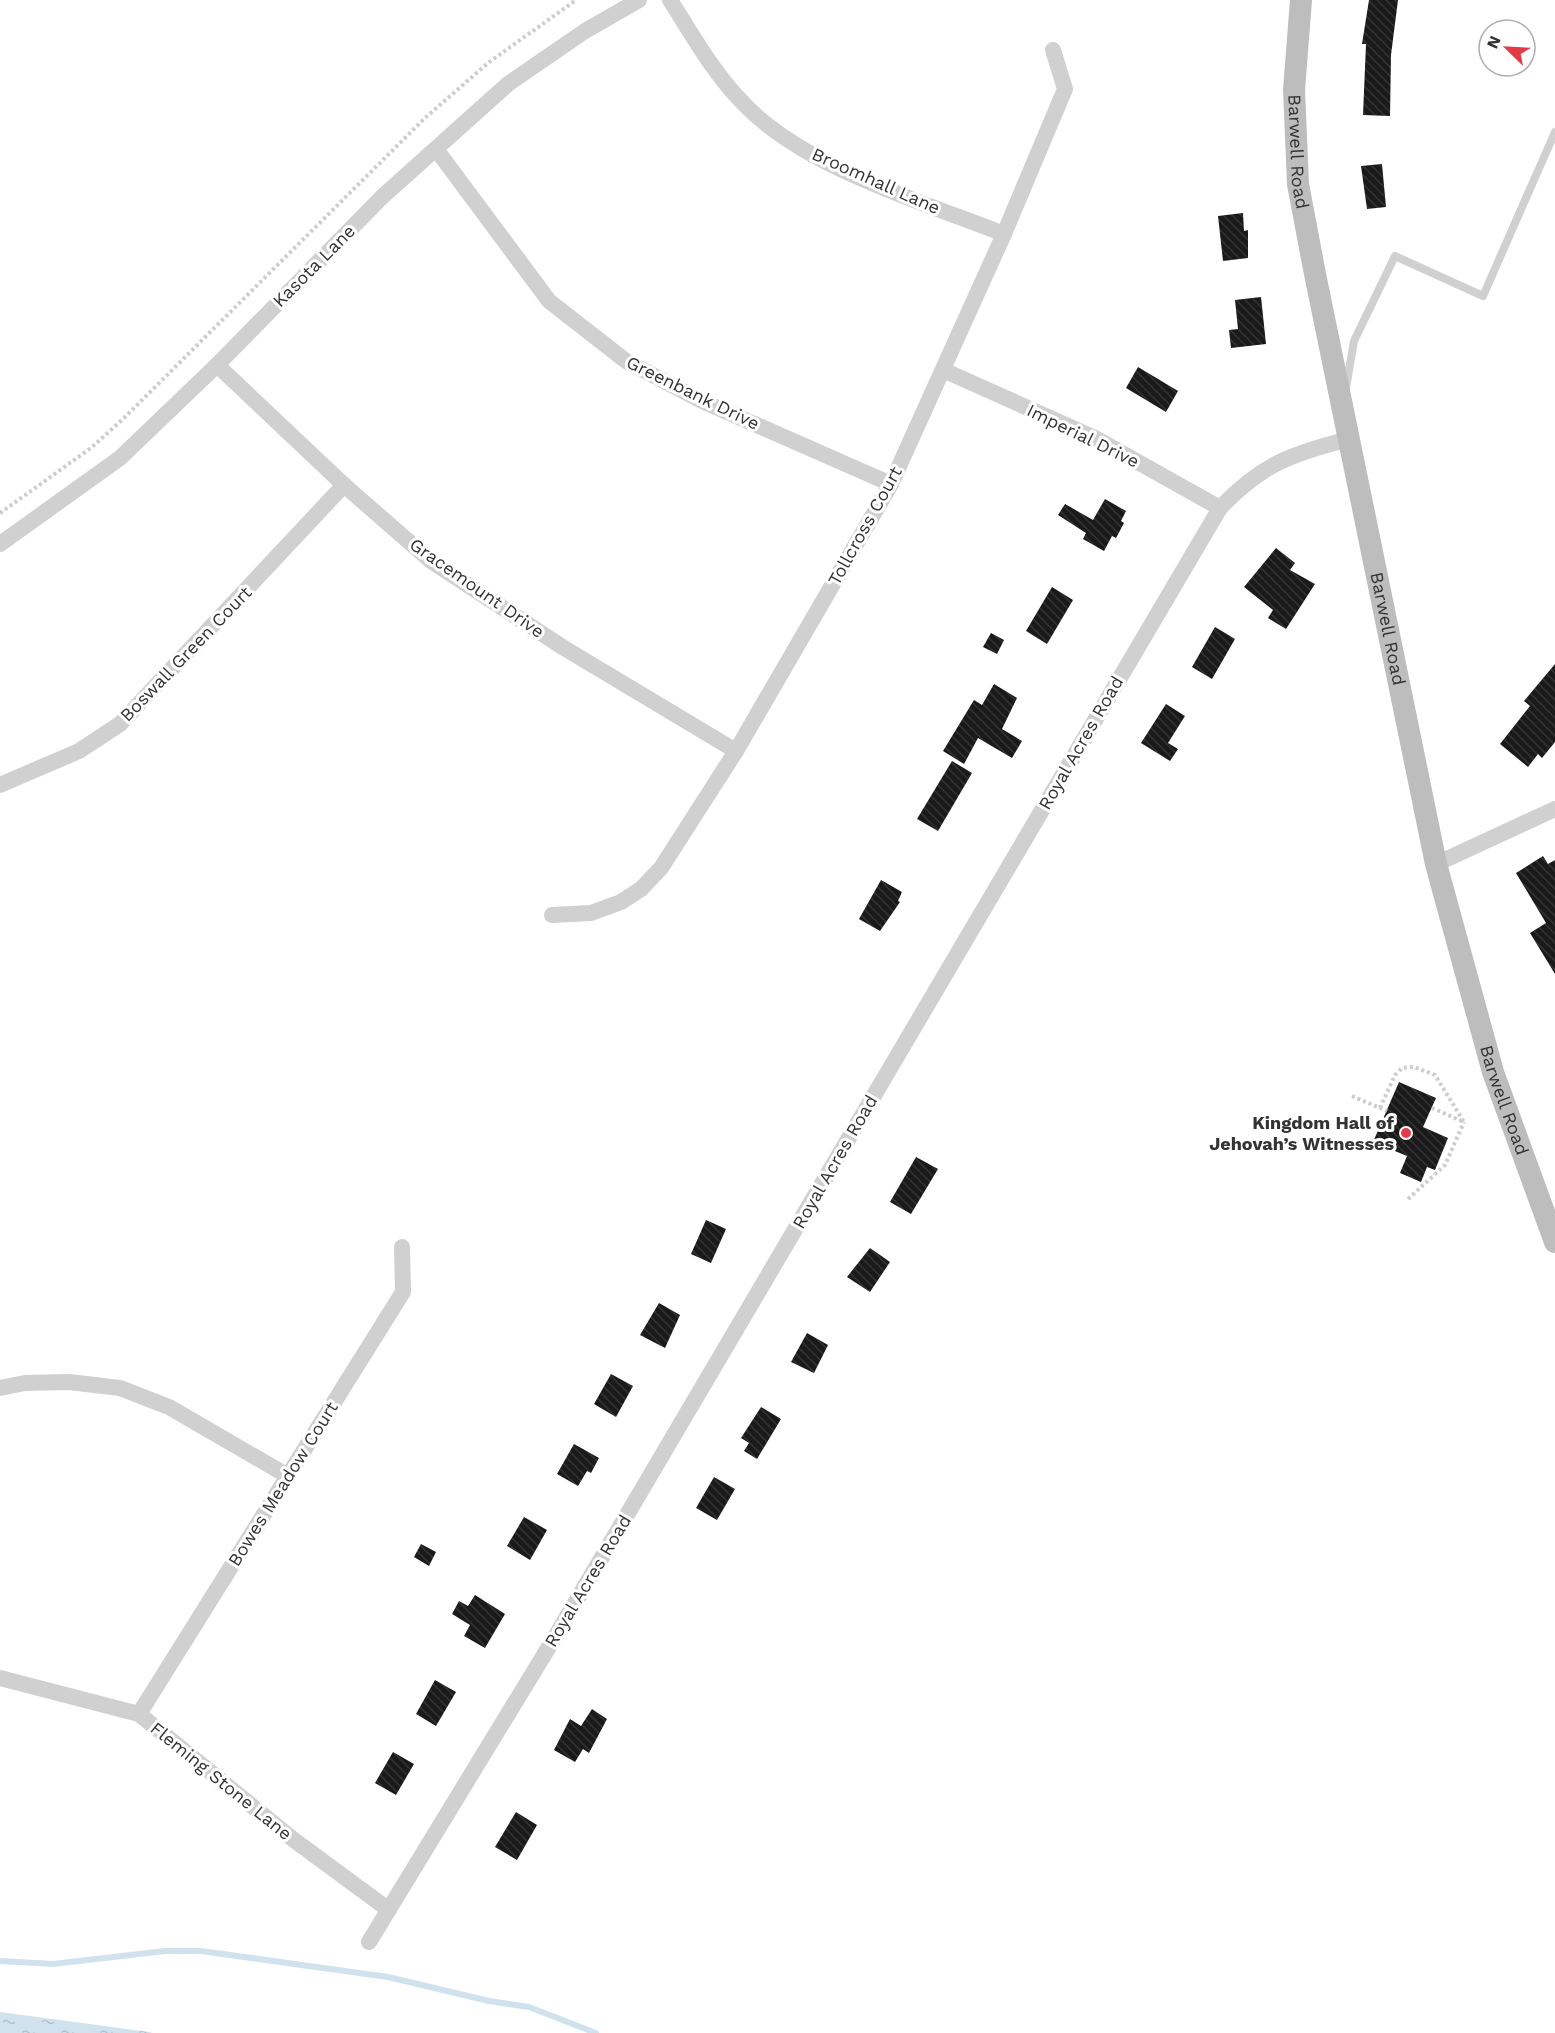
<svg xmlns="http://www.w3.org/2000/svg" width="1555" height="2033" font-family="'Work Sans',sans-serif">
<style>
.water{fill:url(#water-ripples)}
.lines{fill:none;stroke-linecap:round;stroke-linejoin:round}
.stream{stroke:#cfe2ee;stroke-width:6}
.building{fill:url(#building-back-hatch)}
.path{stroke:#cdcdcd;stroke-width:4;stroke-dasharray:3 3;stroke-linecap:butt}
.lane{stroke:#d0d0d0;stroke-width:8}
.street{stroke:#d0d0d0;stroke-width:16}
.secondary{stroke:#bdbdbd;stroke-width:22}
.poi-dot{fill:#e63946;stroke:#fff;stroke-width:2}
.labels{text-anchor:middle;stroke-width:6;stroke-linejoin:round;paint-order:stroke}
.street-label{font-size:18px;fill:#333;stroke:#fff}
.poi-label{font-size:18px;font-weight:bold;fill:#333;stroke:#fff;text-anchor:end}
</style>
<defs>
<pattern id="water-ripples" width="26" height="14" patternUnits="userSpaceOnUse" patternTransform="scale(1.5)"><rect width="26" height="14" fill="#cfe2ee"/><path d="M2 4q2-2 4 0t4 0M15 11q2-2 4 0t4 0" fill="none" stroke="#b2c2cd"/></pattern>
<pattern id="building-back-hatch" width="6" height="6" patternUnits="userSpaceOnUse" patternTransform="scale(1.5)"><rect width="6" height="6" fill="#1a1a1a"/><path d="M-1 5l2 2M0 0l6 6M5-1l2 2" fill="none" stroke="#333"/></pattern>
</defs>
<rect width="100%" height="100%" fill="#fff"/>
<!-- water -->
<path class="water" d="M0,2012L149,2032L152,2033H0Z"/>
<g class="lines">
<!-- stream -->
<path class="stream" d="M0,1961L53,1964L165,1951H201L388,1977L489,2001L529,2007L596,2033"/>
</g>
<!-- building -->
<g class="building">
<path d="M1369,0H1398L1391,55L1390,116L1363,115L1366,44H1362Z"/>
<path d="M1382,164L1386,207L1367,209L1361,166Z"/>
<path d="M1243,213L1244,231L1248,230V258L1223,261L1218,216Z"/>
<path d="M1261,297L1266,344L1231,348L1229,330L1238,329L1235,300Z"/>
<path d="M1138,367L1178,391L1166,412L1126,388Z"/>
<path d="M1105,499L1126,511L1121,521L1124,523L1116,538L1112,536L1104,551L1083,539L1086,533L1058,515L1065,504L1093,520Z"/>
<path d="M1276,548L1295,563L1290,570L1315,584L1286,629L1268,618L1273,610L1244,587Z"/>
<path d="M1052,587L1073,600L1047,644L1026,631Z"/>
<path d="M1215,627L1235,639L1212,679L1192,667Z"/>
<path d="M991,633L1004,640L997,654L983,647Z"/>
<path d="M1555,664V742L1542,758L1538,754L1528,767L1500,744L1530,706L1524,701Z"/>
<path d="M994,684L1017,698L1002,729L1022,741L1012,758L978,738L964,764L943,751L974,700L982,705Z"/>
<path d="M1166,704L1185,716L1168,743L1178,749L1170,761L1141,743Z"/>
<path d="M952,761L972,773L938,831L917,819Z"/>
<path d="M1543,856L1548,864L1555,860V974L1530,933L1546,923L1516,873Z"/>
<path d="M881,880L902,892L898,901L900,902L880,931L859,919Z"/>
<path d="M1399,1082L1436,1098L1423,1127L1448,1138L1435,1170L1427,1167L1421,1182L1400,1173L1407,1156L1373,1142Z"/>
<path d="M916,1157L938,1169L911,1214L890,1202Z"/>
<path d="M706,1220L726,1229L711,1263L691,1254Z"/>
<path d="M870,1248L890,1262L870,1292L847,1277Z"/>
<path d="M659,1303L680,1315L665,1348L640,1335Z"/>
<path d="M807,1333L828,1345L814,1373L791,1362Z"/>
<path d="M611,1374L633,1386L616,1417L594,1404Z"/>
<path d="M761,1407L781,1419L757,1459L744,1451L749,1443L741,1438Z"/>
<path d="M574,1444L599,1458L591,1473L587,1471L578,1486L557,1474Z"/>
<path d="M714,1477L735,1489L717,1520L696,1508Z"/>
<path d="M524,1517L547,1530L530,1560L507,1546Z"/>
<path d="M421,1544L436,1552L429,1566L414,1557Z"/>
<path d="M475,1595L505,1614L485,1648L464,1636L470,1625L452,1614L459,1601L468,1606Z"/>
<path d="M435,1680L456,1692L436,1726L416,1714Z"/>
<path d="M592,1709L607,1719L589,1753L583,1749L575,1762L554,1750L570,1719L581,1726Z"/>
<path d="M393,1752L414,1764L396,1795L375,1783Z"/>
<path d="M516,1812L537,1825L517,1860L495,1847Z"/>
</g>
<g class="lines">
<!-- path -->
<g class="path">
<path d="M0,513L91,448L124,418L425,118L488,63L576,0"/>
<path d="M1352,1096L1387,1111"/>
<path d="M1380,1108L1395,1075L1402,1068L1414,1067L1435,1075L1464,1122L1432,1108"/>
<path d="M1408,1199L1445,1165L1464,1122"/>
</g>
<!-- lane -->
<path class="lane" d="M1346,388L1354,341L1395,256L1483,296L1555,132"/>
<!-- street -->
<g class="street">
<path d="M670,0C693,36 714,74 744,104C805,168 923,202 1004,234"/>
<path d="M436,149L549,301L626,361L702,401L891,484"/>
<path d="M217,365L344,485L431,561L564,648L736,751"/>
<path d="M943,370L1095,438L1220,508"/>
<path d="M0,544L120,458L217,365L382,197L508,84L585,31L639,0"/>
<path d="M0,785L79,751L120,724L344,485"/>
<path d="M1436,864L1555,809"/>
<path d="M552,915L591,913L621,902L641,889L661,868L736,751L891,484L1004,234L1065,89L1053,50"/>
<path d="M0,1388L25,1383L69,1382L120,1388L169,1407L288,1476"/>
<path d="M0,1678L139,1714L294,1840L389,1910"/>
<path d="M139,1714L403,1292L402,1247"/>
<path d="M369,1942L558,1632L1220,508C1262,464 1291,454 1349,439"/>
</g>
<!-- secondary -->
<path class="secondary" id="s1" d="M1301,0L1294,90L1298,184L1315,274L1436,864L1493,1072L1555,1242"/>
</g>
<!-- markers -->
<circle class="poi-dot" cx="1406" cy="1133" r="6"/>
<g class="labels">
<!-- street labels -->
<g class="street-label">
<text dy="6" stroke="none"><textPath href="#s1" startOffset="152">Barwell Road</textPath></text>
<text transform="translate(876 181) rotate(24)" y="6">Broomhall Lane</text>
<text transform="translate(314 266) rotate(-45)" y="6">Kasota Lane</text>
<text transform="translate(693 393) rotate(26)" y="6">Greenbank Drive</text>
<text transform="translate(1083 436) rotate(26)" y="6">Imperial Drive</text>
<text transform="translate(865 526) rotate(-61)" y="6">Tollcross Court</text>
<text transform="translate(477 588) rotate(35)" y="6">Gracemount Drive</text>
<text dy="6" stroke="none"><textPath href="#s1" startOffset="638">Barwell Road</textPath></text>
<text transform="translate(186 654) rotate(-46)" y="6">Boswall Green Court</text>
<text transform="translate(1081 743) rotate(-60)" y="6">Royal Acres Road</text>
<text dy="6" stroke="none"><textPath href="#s1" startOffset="1124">Barwell Road</textPath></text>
<text transform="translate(835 1162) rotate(-60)" y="6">Royal Acres Road</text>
<text transform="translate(283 1484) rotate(-58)" y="6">Bowes Meadow Court</text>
<text transform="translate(588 1581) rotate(-59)" y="6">Royal Acres Road</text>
<text transform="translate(221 1781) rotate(39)" y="6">Fleming Stone Lane</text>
</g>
<!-- poi labels -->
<g class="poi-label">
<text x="1394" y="1129">Kingdom Hall of<tspan x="1394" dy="21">Jehovah’s Witnesses</tspan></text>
</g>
</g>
<!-- north arrow -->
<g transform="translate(1507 48) rotate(294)"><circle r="28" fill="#ffffff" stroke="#adadad" stroke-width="1.5"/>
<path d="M0-4.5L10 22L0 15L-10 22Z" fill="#e63946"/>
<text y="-9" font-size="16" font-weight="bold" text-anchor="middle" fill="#333333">N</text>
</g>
</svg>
